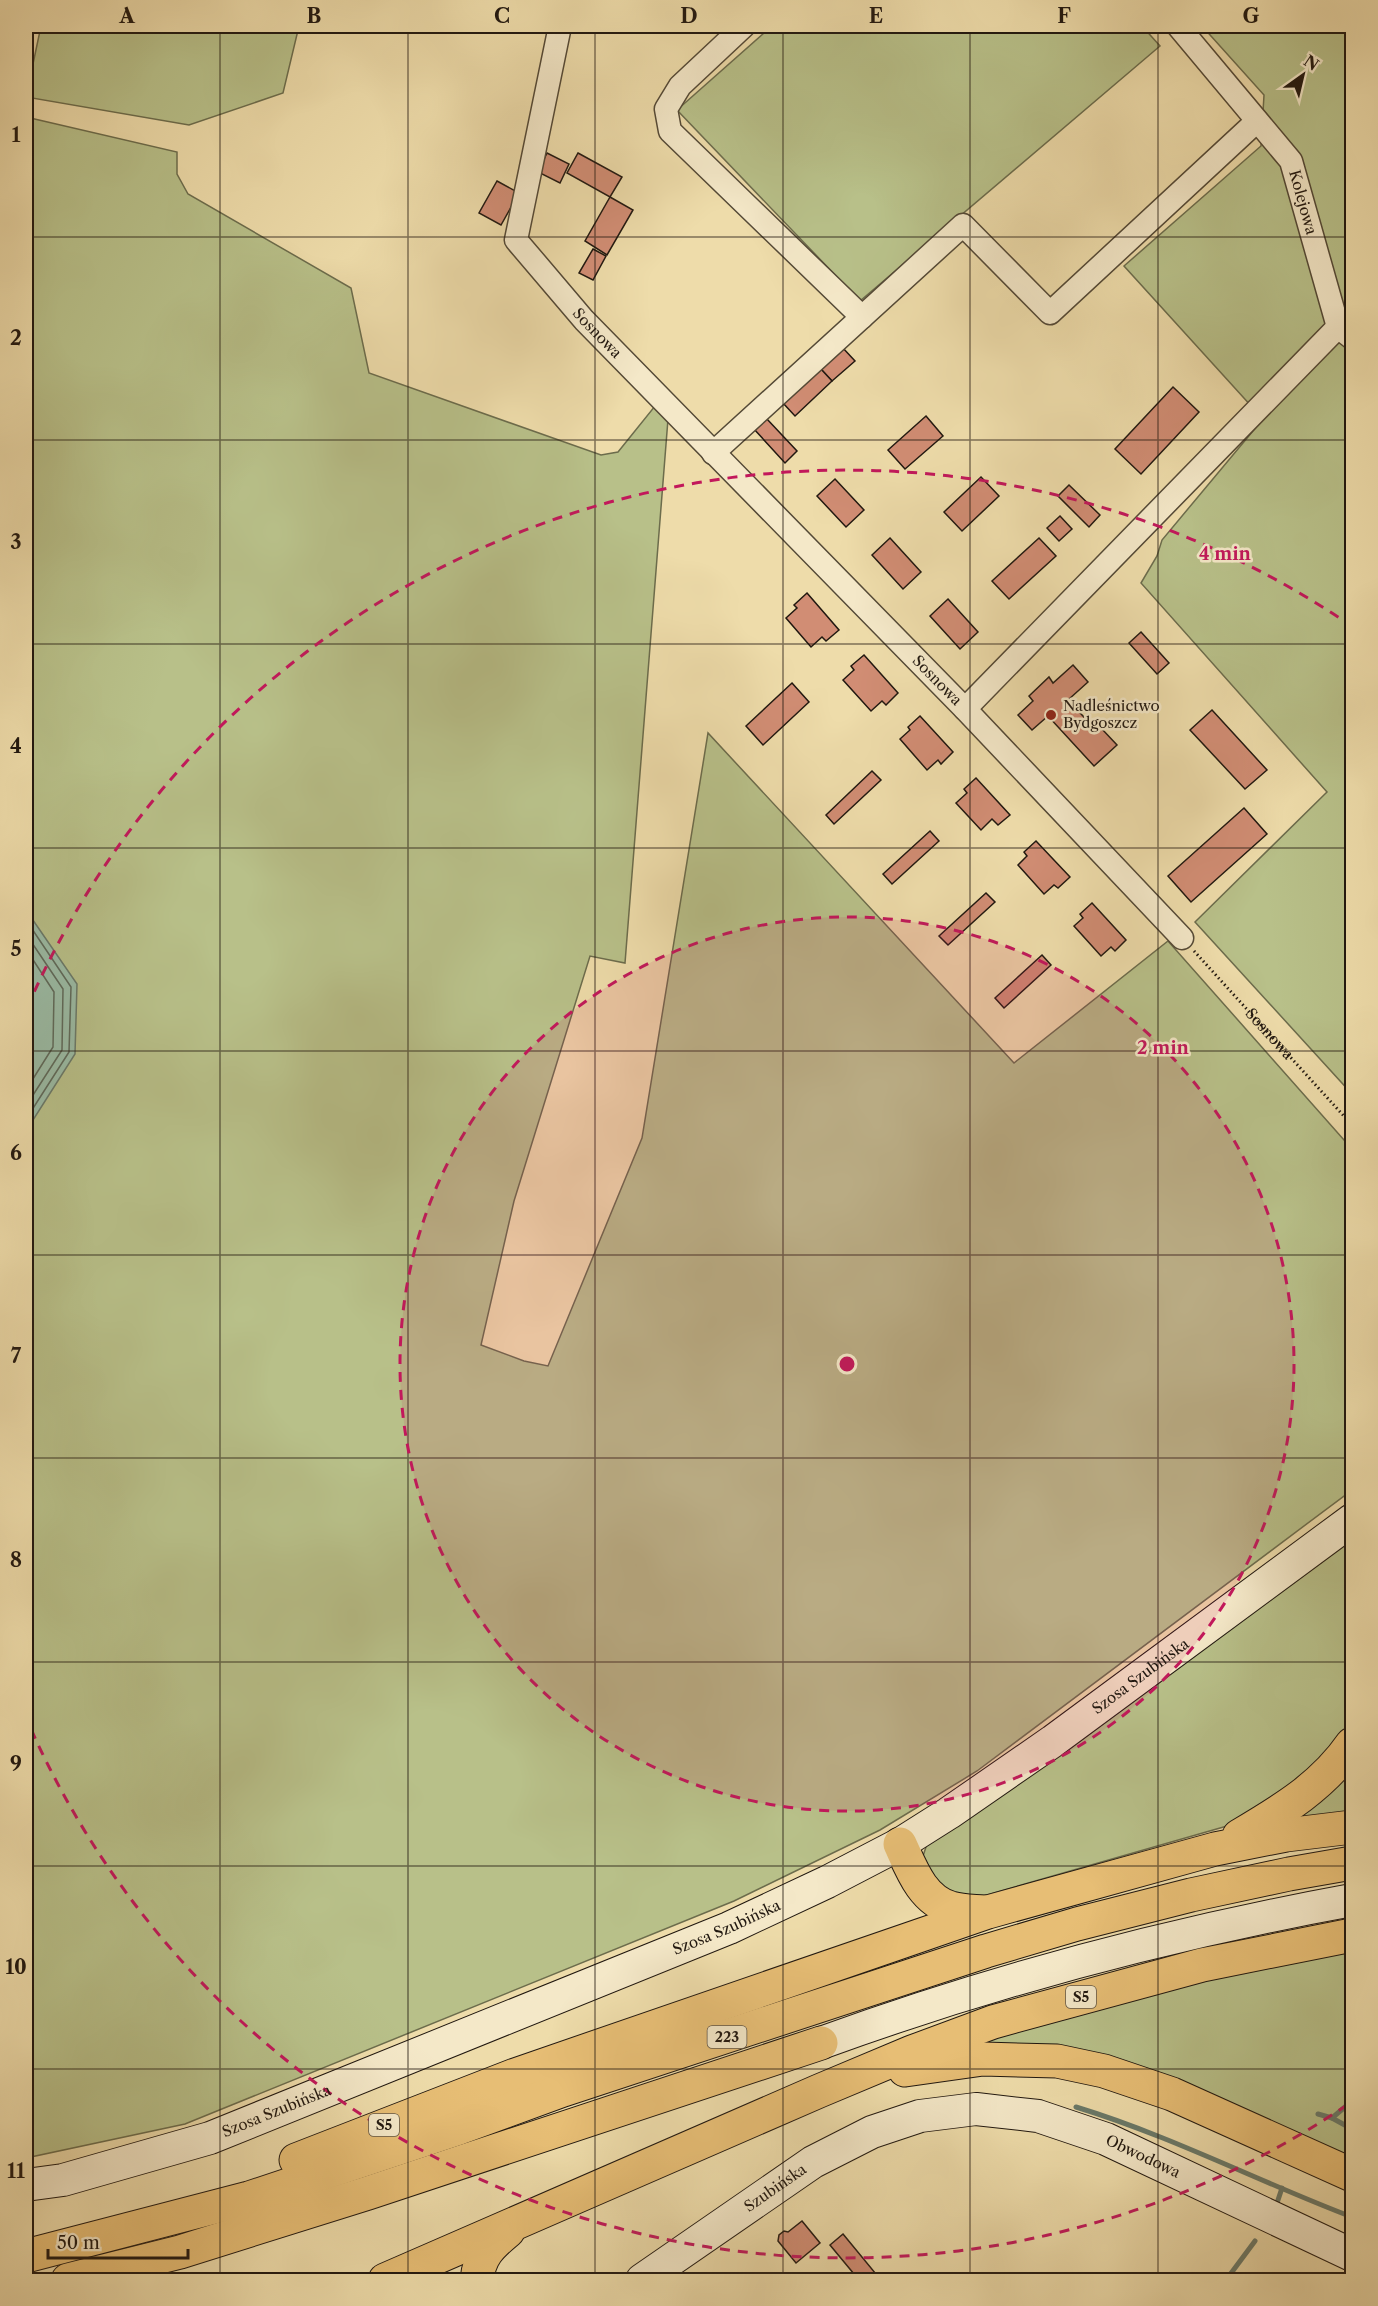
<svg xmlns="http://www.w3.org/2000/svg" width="1378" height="2306" font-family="'Libre Caslon Text',serif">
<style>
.green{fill:#b8c089;stroke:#6c6c4c;stroke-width:1.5}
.water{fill:#9abca6;stroke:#6a7a6a;stroke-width:1.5}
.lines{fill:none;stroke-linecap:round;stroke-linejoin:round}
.shore{stroke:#5e6a5b;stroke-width:1.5}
.stream{stroke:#6a7a6a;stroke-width:5}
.building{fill:#d18d74;stroke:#211810;stroke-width:1.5}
.street-casing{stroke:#544936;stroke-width:25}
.secondary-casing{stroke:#211810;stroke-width:34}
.highway-casing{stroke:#211810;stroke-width:35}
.path{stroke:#211810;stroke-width:3;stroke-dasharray:1.5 3;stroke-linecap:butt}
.street{stroke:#f4e8c8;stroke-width:22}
.secondary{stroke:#f4e8c8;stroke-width:32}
.highway{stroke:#e7be75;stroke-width:33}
.grid{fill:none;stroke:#211810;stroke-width:1.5;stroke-opacity:0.55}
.ring{fill:none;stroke:#c2185b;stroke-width:3;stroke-dasharray:10 8}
.poi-dot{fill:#8f2418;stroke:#f4e8c8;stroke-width:2}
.labels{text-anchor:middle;stroke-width:5;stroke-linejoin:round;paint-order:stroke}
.shield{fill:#f4e8c8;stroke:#605647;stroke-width:1.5}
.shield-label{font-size:14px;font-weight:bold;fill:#211810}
.street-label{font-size:15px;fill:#211810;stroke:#f4e8c8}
.poi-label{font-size:15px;fill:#211810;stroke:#f4e8c8;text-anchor:start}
.centre{fill:#c2185b;stroke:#f4e8c8;stroke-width:3}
.ring-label{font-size:18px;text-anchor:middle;font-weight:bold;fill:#c2185b;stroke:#f4e8c8;stroke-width:5;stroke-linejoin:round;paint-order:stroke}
.neatline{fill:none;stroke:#211810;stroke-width:2}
.grid-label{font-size:20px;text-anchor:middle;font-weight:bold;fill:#211810}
</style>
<rect width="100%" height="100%" fill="#eedcaa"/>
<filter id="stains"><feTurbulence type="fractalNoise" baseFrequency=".00333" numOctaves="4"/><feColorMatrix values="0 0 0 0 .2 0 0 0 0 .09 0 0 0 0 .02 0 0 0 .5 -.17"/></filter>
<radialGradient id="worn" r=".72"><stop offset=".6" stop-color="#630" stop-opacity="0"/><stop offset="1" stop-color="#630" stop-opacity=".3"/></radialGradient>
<!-- green -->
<g class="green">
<path d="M41,26H299L283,93L189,125L26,97Z"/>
<path d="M772,26H1142L1160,46L860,301L677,110Z"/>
<path d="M1202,26H1352V1094L1195,922L1327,792L1141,583L1157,556L1162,540L1263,419L1124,266L1261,146L1264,95Z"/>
<path d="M26,117L177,152V174L188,194L351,288L369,373L601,455L618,452L655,406L668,419L625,963L590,956L514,1201L481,1345L524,1361L548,1366L642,1138L708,733L1014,1063L1168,941L1352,1149V1490L977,1771L880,1830L734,1901L185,2124L26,2158Z"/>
<path d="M1352,1533V1731L1316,1775L1234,1824L983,1896L965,1899L936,1886L923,1856L927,1844Z"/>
<path d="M1352,1766V1816L1283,1828Z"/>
<path d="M1352,1945V2164L1163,2076L948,2052L1027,2021Z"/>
</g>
<!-- water -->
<path class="water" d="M26,910L77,984L75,1054L33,1120L26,1121Z"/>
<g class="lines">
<!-- shore -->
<g class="shore">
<path d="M26,920L71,987L69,1052L30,1113L26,1115"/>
<path d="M26,934L63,989L62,1050L26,1106"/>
<path d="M26,949L54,992L53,1047L26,1090"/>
</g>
<!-- stream -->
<g class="stream">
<path d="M1076,2107C1171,2136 1260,2182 1352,2217"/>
<path d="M1318,2114L1332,2118L1352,2129"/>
<path d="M1332,2118L1352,2101"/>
<path d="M1277,2203L1282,2188"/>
<path d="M1226,2280L1255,2241"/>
</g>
</g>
<!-- building -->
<g class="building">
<path d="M547,153L569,164L560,183L538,172Z"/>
<path d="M578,153L622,177L610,197L567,173Z"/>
<path d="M497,181L519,193L501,225L479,213Z"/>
<path d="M610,197L633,210L607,255L585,241Z"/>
<path d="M593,249L606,256L593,280L579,273Z"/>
<path d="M842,347L855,361L832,381L820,368Z"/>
<path d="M820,368L832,381L795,416L783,403Z"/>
<path d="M1173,387L1199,412L1141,474L1115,449Z"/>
<path d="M926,416L943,436L905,469L888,450Z"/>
<path d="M766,418L797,451L785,463L754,429Z"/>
<path d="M981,477L999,496L962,531L944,512Z"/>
<path d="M835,479L864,510L846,527L817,496Z"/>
<path d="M1069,485L1100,515L1089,527L1058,496Z"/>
<path d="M1060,516L1072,529L1059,541L1047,528Z"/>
<path d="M890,538L921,572L903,589L872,555Z"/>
<path d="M1039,538L1056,556L1009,599L992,581Z"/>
<path d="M807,593L839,630L826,641L822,637L811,647L786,618L797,608L794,605Z"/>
<path d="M948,599L978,632L960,649L930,616Z"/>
<path d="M1141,632L1169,663L1157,674L1129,643Z"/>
<path d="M864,655L898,693L886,705L882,701L871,711L843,680L854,670L851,666Z"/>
<path d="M1073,665L1088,682L1068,700L1097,731L1101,728L1117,745L1094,766L1048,716L1032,730L1018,715L1033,701L1029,696L1049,677L1053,683Z"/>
<path d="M792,683L809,702L763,745L746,726Z"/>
<path d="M1212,710L1267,770L1245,789L1190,730Z"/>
<path d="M920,716L953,752L941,764L938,760L927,770L900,739L910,730L908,727Z"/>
<path d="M872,771L881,780L834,824L826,815Z"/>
<path d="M976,778L1010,815L998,825L992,819L981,830L956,803L967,793L964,789Z"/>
<path d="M1244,808L1267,834L1191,902L1168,876Z"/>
<path d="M930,831L939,841L892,884L883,874Z"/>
<path d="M1036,841L1070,877L1058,888L1054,885L1044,894L1018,865L1027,856L1024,852Z"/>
<path d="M986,893L995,902L948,945L939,936Z"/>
<path d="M1092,903L1126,940L1115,951L1111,947L1101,956L1074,926L1083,918L1080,914Z"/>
<path d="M1042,955L1051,965L1004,1008L995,998Z"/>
<path d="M802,2221L820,2243L796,2263L778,2241L779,2235L784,2231L788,2232Z"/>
<path d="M843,2234L876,2274L868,2280H859L830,2245Z"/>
</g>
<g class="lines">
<!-- street casing -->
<g class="street-casing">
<g id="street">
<path id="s2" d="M560,26L516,240L584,320L965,709L1182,938"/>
<path d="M744,26L680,86L666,109L670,131L862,317"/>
<path id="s3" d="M1178,26L1291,161L1338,327L1352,338"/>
<path d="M713,453L963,225L1050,313L1257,121"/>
<path d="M965,709L1338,327"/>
</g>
</g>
<!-- secondary casing -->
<g class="secondary-casing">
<g id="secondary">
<path d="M821,2043C994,1980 1172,1933 1352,1900"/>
<path id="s4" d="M26,2185L63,2180L210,2138L729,1928L827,1882L900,1844L949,1813L1053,1741L1352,1520"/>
<path id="s5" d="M642,2280L813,2162L872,2132L920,2116L976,2109L1038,2116L1106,2139L1352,2255"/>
</g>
</g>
<!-- highway casing -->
<g class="highway-casing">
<g id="highway">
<path d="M1239,1836C1283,1810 1323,1786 1352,1744"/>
<path d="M900,1844C911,1868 922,1900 951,1908C961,1911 973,1911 984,1912"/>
<path d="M905,2070L983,2059L1057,2061L1104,2071L1172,2094L1352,2175"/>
<path d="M296,2160L515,2075L988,1912L1215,1849L1286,1835L1352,1827"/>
<path d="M26,2256L249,2198L459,2128L563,2090L986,1951L1077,1924L1191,1895L1289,1874L1352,1863"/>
<path d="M68,2280L180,2252L368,2193L821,2043"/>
<path d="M385,2280L819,2091L912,2052L993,2022L1202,1965L1352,1935"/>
<path d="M477,2280C479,2256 490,2246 508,2231"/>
</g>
</g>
<!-- path -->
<path class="path" id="s1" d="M1194,951L1352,1125"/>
<!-- street -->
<use href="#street" class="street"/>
<!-- secondary -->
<use href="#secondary" class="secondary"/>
<!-- highway -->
<use href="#highway" class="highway"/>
</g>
<!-- grid -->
<path class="grid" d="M220,26V2280M408,26V2280M595,26V2280M783,26V2280M970,26V2280M1158,26V2280M26,237H1352M26,440H1352M26,644H1352M26,848H1352M26,1051H1352M26,1255H1352M26,1458H1352M26,1662H1352M26,1866H1352M26,2069H1352"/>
<!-- distance rings -->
<circle cx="847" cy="1364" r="447" fill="#c2185b" fill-opacity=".12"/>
<g class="ring">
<circle cx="847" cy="1364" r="447"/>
<path d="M1347 2105A894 894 0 0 1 27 1720M27 1008A894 894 0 0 1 1347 623"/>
</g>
<!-- markers -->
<circle class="poi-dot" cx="1051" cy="715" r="6"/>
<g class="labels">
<!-- shield labels -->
<g class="shield">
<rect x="1066" y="1986" width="30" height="22" rx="4.5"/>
<rect x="707.5" y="2026" width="39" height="22" rx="4.5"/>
<rect x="369" y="2114" width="30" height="22" rx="4.5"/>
</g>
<g class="shield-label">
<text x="1081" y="2002">S5</text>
<text x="727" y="2042">223</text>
<text x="384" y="2130">S5</text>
</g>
<!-- street labels -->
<g class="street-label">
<text dy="5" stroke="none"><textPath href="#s3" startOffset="219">Kolejowa</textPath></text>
<text dy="5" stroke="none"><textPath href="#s2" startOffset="342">Sosnowa</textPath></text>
<text dy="5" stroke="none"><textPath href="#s2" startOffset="828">Sosnowa</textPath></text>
<text dy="5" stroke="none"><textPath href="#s1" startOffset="112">Sosnowa</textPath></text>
<text dy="5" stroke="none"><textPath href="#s4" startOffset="1234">Szosa Szubińska</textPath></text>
<text dy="5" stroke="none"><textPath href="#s4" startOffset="748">Szosa Szubińska</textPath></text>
<text dy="5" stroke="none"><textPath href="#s4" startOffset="262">Szosa Szubińska</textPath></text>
<text dy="5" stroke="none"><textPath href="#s5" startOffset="556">Obwodowa</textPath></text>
<text dy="5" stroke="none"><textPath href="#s5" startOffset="162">Szubińska</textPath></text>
</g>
<!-- poi labels -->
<g class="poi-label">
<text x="1063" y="711">Nadleśnictwo<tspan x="1063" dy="17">Bydgoszcz</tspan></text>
</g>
</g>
<circle cx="847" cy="1364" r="9" class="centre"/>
<g class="ring-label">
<text x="1225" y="560">4 min</text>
<text x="1163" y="1054">2 min</text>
</g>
<!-- margin -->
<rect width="1378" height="2306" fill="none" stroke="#eedcaa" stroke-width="66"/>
<!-- north arrow -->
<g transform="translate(1303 75) rotate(34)" stroke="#f4e8c8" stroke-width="4.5" paint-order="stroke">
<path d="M0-4.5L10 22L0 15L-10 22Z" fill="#211810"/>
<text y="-9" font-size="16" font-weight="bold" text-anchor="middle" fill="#211810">N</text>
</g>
<!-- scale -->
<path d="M48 2249v9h140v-9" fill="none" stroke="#211810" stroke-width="3"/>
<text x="57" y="2249" font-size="18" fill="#211810" stroke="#f4e8c8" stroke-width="4.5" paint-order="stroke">50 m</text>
<rect x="33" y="33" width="1312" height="2240" class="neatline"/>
<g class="grid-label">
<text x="127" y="23">A</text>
<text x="314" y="23">B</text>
<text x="502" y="23">C</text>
<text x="689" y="23">D</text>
<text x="876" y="23">E</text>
<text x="1064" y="23">F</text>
<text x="1251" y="23">G</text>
<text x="16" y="142">1</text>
<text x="16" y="345">2</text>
<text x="16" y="549">3</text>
<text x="16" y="753">4</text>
<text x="16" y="956">5</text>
<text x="16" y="1160">6</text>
<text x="16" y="1363">7</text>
<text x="16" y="1567">8</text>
<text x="16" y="1771">9</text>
<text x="16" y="1974">10</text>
<text x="16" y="2178">11</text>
</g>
<rect width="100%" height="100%" filter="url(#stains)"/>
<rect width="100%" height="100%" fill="url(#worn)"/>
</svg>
